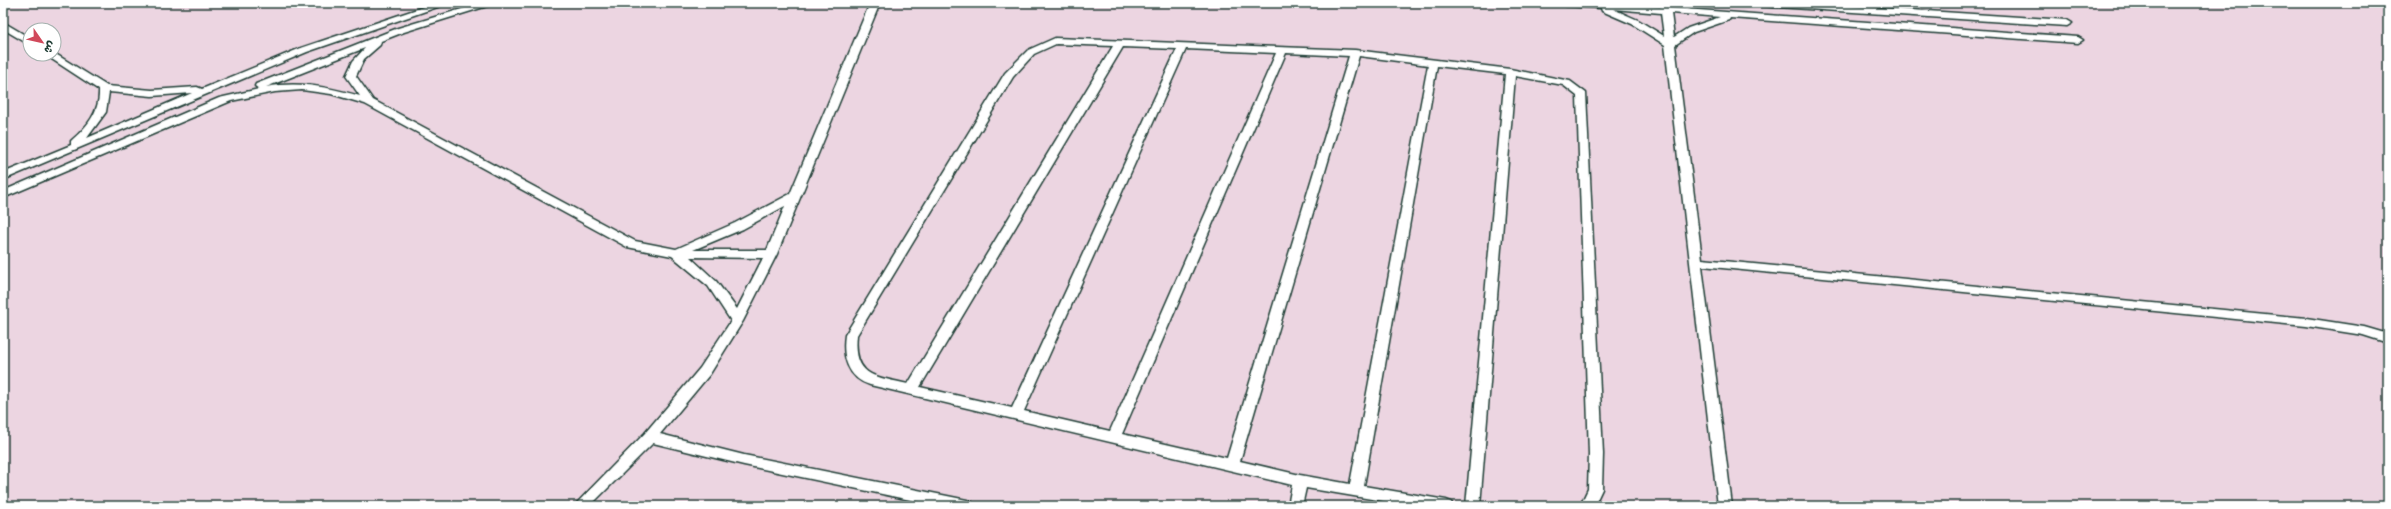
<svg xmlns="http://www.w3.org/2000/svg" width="2391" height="509" font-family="Dekko,'Playpen Sans Arabic',sans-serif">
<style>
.built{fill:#ecd5e1;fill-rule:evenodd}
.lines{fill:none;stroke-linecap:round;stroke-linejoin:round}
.lane-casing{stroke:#1f3d34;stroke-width:3}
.lane{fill:#fff;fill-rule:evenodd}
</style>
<rect width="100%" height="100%" fill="#f6ecf1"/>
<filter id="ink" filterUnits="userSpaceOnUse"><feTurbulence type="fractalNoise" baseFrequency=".025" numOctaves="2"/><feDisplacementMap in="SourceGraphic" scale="8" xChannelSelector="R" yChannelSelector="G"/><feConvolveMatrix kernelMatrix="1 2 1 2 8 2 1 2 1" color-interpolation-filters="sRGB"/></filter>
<g filter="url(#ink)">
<!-- built -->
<path class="built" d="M3,3H2388V506H3ZM30,30H54V54H30Z"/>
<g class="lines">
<!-- lane casing -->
<g class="lane-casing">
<g id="lane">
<path d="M435,3H449L307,52L3,180V173L71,145V141C87,127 100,112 99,90L44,54L54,53L107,86L152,90L197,87L202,89L301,48ZM109,92L152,96L192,93L87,138L106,112Z"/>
<path d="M482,3H497L404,32L381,41L380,45L364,59L356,76L373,100L635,241L676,249L735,223L790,194L870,3H880L777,254L743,321L710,374L660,434L744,455L967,500L972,502L974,506H939L744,465L653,443L590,506H574L645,433L700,368L731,321L708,286L672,256L627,247L365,104L331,94L302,90L275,92L231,101L3,198V191L219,98L259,89L255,86L256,84L398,28ZM365,48L353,61L346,76L360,96C328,87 299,81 266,87ZM785,206L767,250H693L743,229ZM690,257L763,258L737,309L716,281Z"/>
<path d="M1561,3H1604L1661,7L1660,3H1670V8L2078,37L2083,40L2078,43L1730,18L1729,20L1694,32L1675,45L1702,259L2306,318L2364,327L2388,334V343L2363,335L2306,326L1702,266L1732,506H1718L1665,45L1632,24L1602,11L1601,8L1566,6ZM1613,9L1661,13L1664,36L1638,20ZM1671,13L1720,17L1688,28L1674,37Z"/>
<path d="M1755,3H1803L2067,20L2072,23L2067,26L1760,6Z"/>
<path d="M3,22L30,38V45L3,29Z"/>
<path d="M1055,38L1355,50L1510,69L1570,81L1586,93L1603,454L1602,489L1594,506H1580L1588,489L1589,454L1577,96L1563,85L1515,76L1480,506H1466L1505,74L1437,66L1364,486L1446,500L1451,502L1453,506H1413L1306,488L1302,506H1288L1292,485L870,385C847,378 842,356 845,335L1005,73L1028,50ZM1056,44L1113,46L908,384C874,376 853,377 857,335L1013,77L1034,54ZM1123,47L1177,49L1012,408L920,387ZM1186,49L1276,53L1110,431L1024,411ZM1286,53L1349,56L1227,458L1122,434ZM1359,56L1428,65L1350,484L1300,475L1240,461Z"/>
</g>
</g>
<!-- lane -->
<use href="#lane" class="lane"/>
</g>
</g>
<!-- margin -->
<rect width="2391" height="509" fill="none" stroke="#fff" stroke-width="16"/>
<rect x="8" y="8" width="2375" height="493" fill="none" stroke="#1f3d34" stroke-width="1.5" filter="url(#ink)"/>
<!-- north arrow -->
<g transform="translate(42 42) rotate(124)"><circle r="19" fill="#ffffff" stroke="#a5b1ae"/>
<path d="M0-3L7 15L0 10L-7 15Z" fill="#d1495b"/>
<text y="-6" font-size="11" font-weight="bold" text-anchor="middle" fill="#1f3d34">ش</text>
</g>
</svg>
